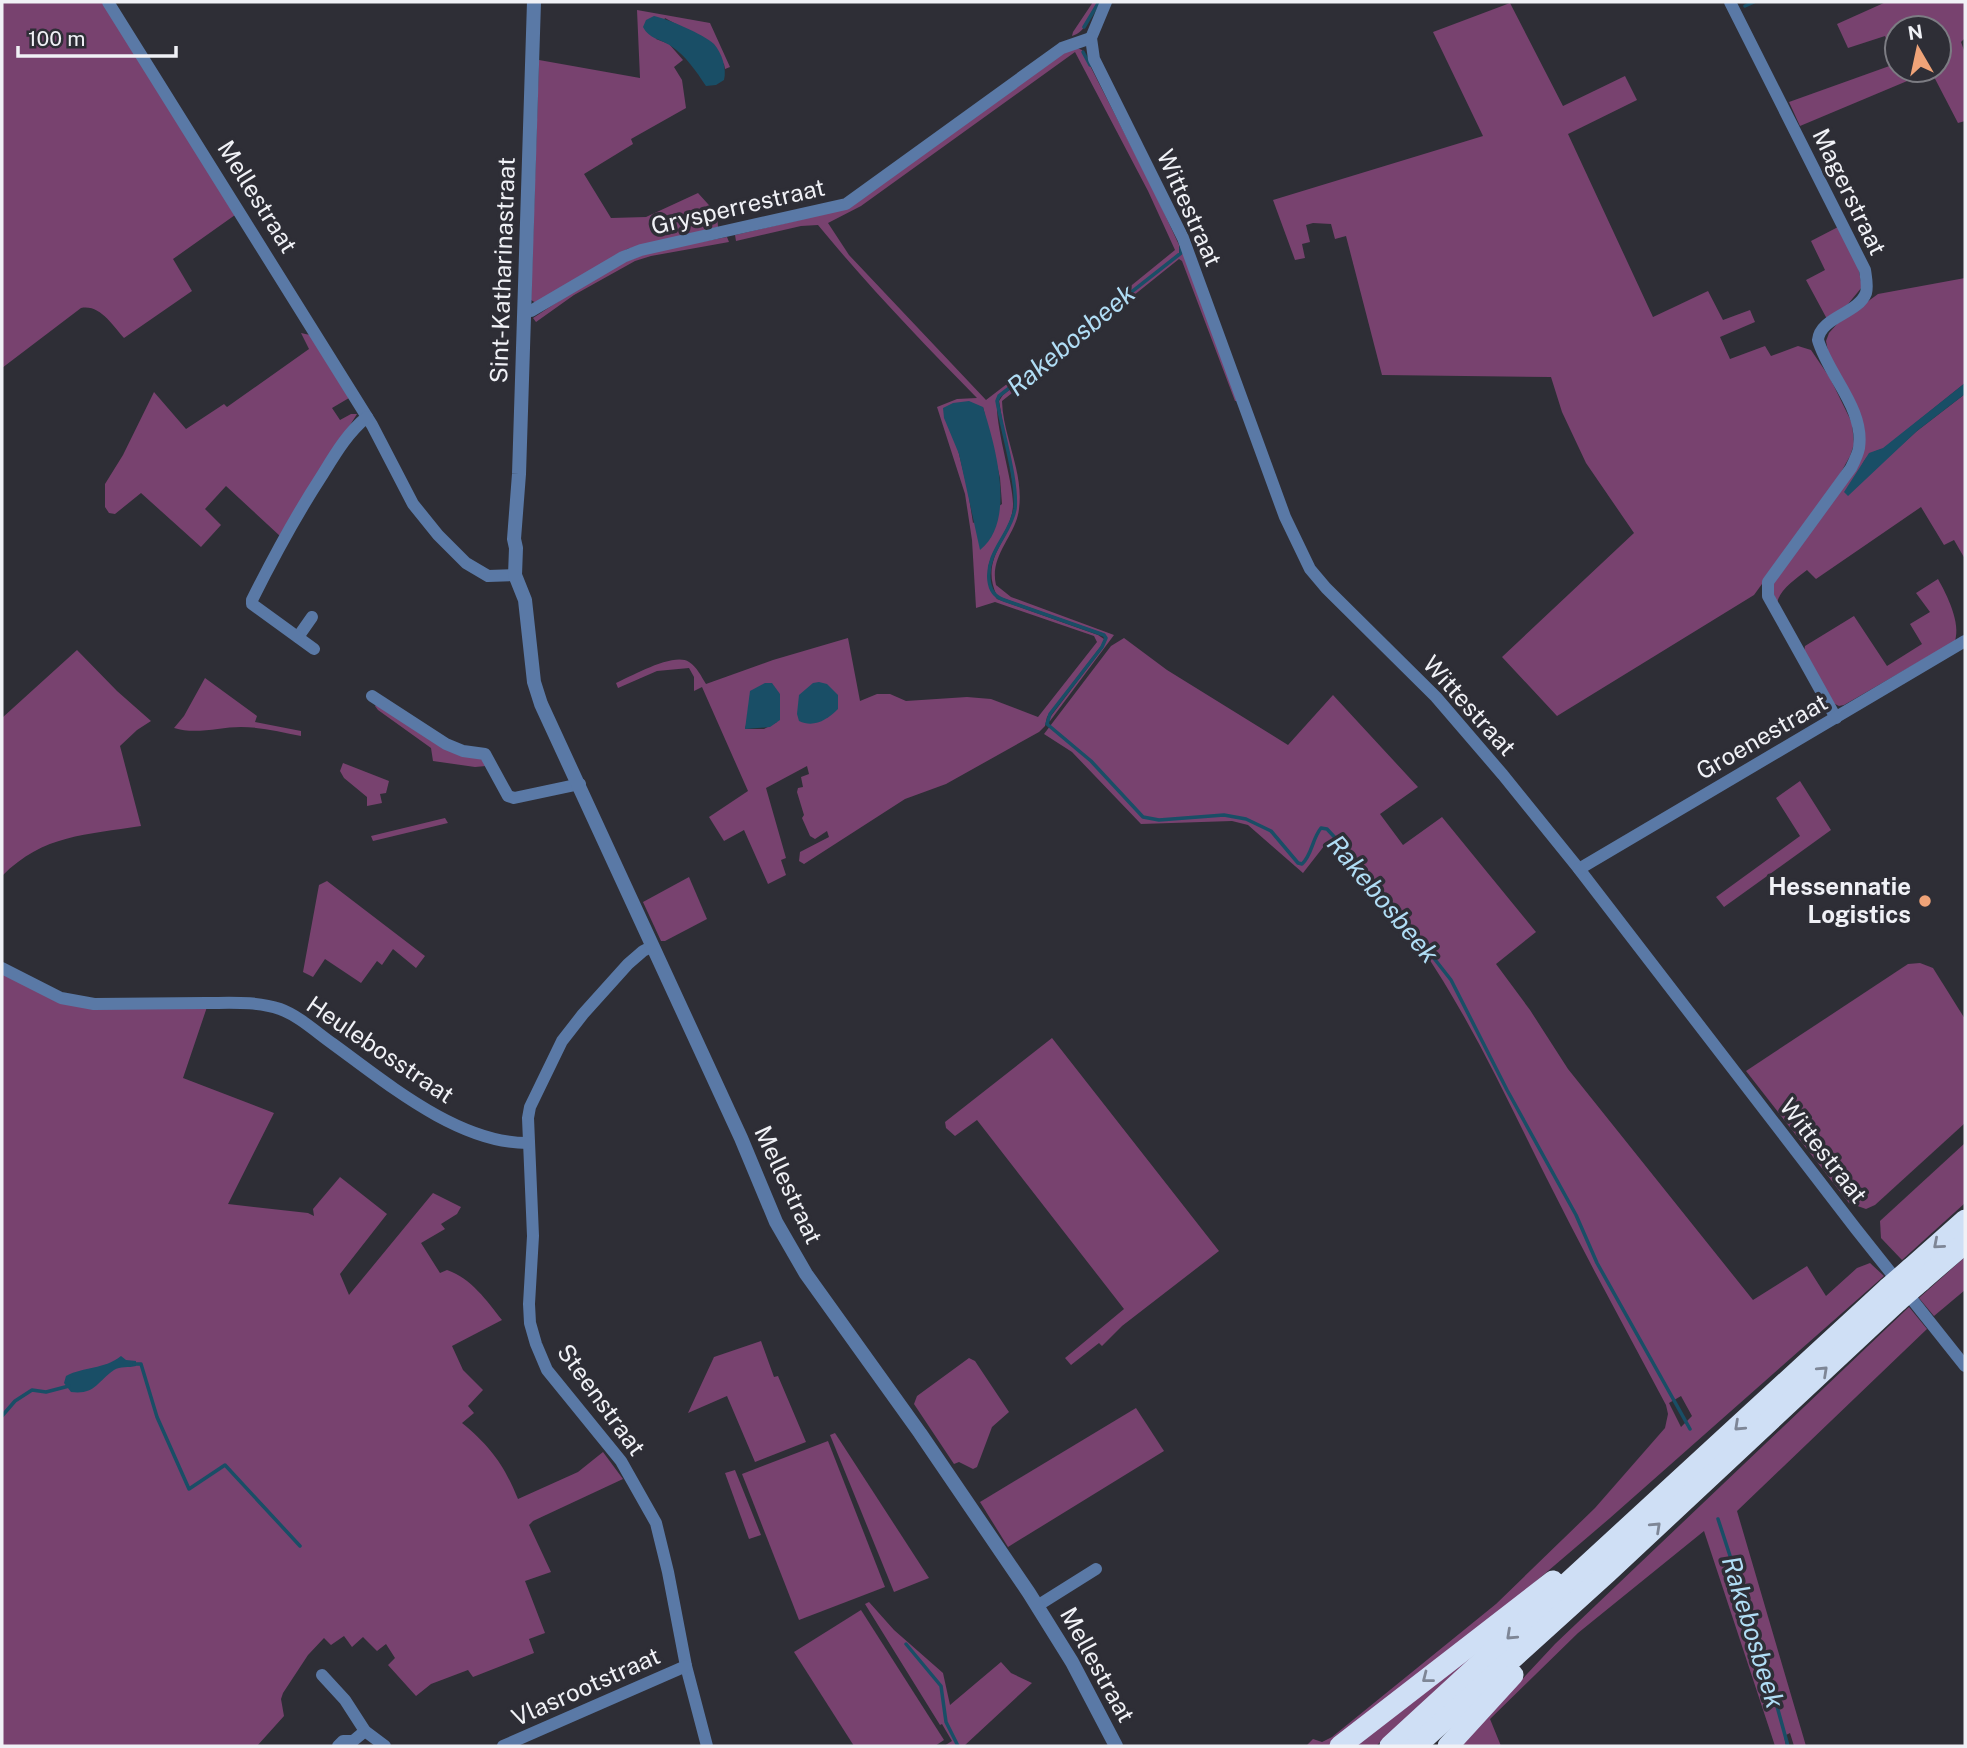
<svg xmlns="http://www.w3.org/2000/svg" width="1967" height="1748" font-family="'Public Sans',sans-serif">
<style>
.green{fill:#78426f;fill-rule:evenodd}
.water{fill:#194e66}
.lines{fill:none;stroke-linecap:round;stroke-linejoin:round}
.stream{stroke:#194e66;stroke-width:3.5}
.minor{stroke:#5a79a6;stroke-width:12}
.tertiary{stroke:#5a79a6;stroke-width:14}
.motorway{stroke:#cfdff5;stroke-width:21}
.motorway-bridge{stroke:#cfdff5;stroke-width:21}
.oneway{stroke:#7e8696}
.poi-dot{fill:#efa378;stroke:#2e2e36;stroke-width:2.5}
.labels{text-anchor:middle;stroke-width:7;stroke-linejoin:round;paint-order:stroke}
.street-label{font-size:24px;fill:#f0f1f6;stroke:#2e2e36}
.poi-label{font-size:24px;font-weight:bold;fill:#f0f1f6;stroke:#2e2e36;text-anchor:end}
.water-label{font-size:26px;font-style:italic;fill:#b0ddf5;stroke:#2e2e36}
</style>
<rect width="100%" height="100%" fill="#2e2e36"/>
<!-- green -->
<g class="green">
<path d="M2,2H102L235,215L173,259L192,291L124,338C113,326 100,304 81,308L2,368Z"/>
<path d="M1093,2H1098C1092,14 1086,32 1072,36L1073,32Z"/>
<path d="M1886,2H1965V38L1961,42L1965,53V121L1958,123L1931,71L1800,126L1789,102L1895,64L1885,36L1848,48L1837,24ZM1939,28V70H1897V28Z"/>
<path d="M1510,3L1563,106L1625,76L1637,100L1568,134L1653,317L1708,291L1723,320L1750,310L1755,322L1720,337L1730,359L1765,346L1771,356L1798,346L1811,350L1830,378L1852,423L1854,444L1850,456L1835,483L1754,595L1557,716L1502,657L1634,533L1586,463L1562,412L1551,377L1382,375L1346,236L1335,239L1331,224L1313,223L1306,225L1310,242L1302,244L1305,258L1295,260L1273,200L1483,136L1433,32Z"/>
<path d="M637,10L710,23L730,67L725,69L724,64L683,28L665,18L656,39L669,44L683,60L674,67L682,80L686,108L631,139L633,144L584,174L611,218L646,217L698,193L717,214L718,227L627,249L536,303L531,300L539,60L640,78Z"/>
<path d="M1077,48L1082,50L1154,191L1179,245V253L1115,305L1185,251L1237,401H1235L1182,261L1179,259L1002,401C1003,437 1024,472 1019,509C1016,536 989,555 996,585L1011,597L1114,635L1050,721L1048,720L1102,649L1107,638L1102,633L997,596C978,556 1014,539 1016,502L999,401L1003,395L1082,332L999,395C990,410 1013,480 1013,503C1014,538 969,560 997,599L1098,635L1104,639V642L1047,717L1045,726L1039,732L946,784L905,799L804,864L799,861L800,852L829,837L827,831L815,839L810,836L802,818L804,815L797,792L798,788L803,787L801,777L809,774L807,766L766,788L786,858L781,860L786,875L768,884L744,830L724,841L709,817L748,791L702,687L694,691V677L689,668L657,671L618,688L616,683C632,676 674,652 689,662C697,667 701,676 706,684L773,660L848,638L860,701L877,694H890L906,701L967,697L991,699L1038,717L1097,642L1094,636L995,602L976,608L972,540L965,494L937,407L957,399L977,398C922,342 868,286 818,225L801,226L736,241L735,235L841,210L1066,51ZM1075,52L1148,191L1175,250L1068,337L986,400L849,255L828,223L861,206ZM983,407L1000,478L1002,504L973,523L968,491L958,450ZM748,717L777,722L764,729H745Z"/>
<path d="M1838,227L1857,261L1862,287L1848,304L1827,319L1806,280L1825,270L1811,241Z"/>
<path d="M727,237L729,242L651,256L635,261L574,295L536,322L533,318L608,269L652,251Z"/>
<path d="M1965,278V383L1883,449C1871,451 1864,458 1860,470L1887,458L1917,431L1965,394V559L1954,540L1944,545L1921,507L1816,579L1807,570C1796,579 1779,589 1777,604L1772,589L1773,581L1862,453L1828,351L1826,341L1829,333L1837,324L1878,294Z"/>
<path d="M301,333L310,335L349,398L332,408L340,420L351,414H357L280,536L226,486L205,509L221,525L201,547L141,493L115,514L109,513L105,507V484L123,455L154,392L186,429L224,404L227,407L309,349Z"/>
<path d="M1938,579C1947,595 1961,623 1955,641L1844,705L1839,706L1833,703L1804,652L1805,646L1854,616L1887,666L1922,644L1910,624L1930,612L1916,593Z"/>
<path d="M1124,638L1167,670L1288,745L1333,695L1418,787L1380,814L1403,845L1442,817L1536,932L1496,964L1530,1010L1568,1069L1753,1300L1807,1266L1826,1296L1857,1268L1870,1263L1884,1276L1610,1518L1485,1625L1331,1746H1306L1313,1739L1322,1742L1332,1737L1496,1604L1595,1508L1665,1428L1668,1414L1666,1405C1626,1330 1585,1255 1547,1179C1487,1060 1431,929 1328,841L1303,873L1248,825L1232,821L1141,824L1072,752L1044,734L1111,646ZM1681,1396L1692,1416L1681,1427L1669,1403Z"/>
<path d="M77,650L117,691L151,721L137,730L120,746L141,826C86,835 44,834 2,876V718Z"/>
<path d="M205,678L257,716L255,722L301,731V736C281,732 261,727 241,727C219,727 196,735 174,728L184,716Z"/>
<path d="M378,702L484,758L486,766L475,767L433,761L431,748L378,710L375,706Z"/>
<path d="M343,763L389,781L386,793L380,794L382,803L367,806V797L344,778L340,771Z"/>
<path d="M1800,781L1831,830L1724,907L1716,897L1800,836L1776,798Z"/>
<path d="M445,818L448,823L373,841L371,836Z"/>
<path d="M689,877L707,919L665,941H661L643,902Z"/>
<path d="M327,881L425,956L416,968L393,949L382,965L377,961L361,983L325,959L313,977L303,972L319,885Z"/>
<path d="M1920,963L1933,968L1965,1019V1123L1875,1205L1866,1209L1849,1203L1746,1071L1908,964Z"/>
<path d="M2,974L64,1004L207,1007L183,1078L274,1113L228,1204L308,1213L314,1216L313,1209L340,1177L387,1214L340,1274L349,1295L433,1193L461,1207L457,1214L441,1224L445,1229L421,1243L440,1273L447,1270C471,1278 487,1301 502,1320L452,1346L463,1370L483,1390L468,1406L474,1413L462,1423C491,1447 504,1465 518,1499L578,1472L603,1452L623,1479L533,1521L529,1525L551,1572L525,1581L545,1633L529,1639L534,1653L473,1677L468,1670L431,1684L416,1696L388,1665L395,1658L386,1644L377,1651L363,1637L352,1647L344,1636L331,1645L324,1638L308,1655L283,1693L281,1699L284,1716L257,1746H2Z"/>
<path d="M1052,1038L1219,1251L1122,1326L1102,1346L1099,1343L1071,1365L1065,1358L1124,1309L977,1120L955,1136L946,1128L945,1122Z"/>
<path d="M1965,1143V1203L1902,1260L1881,1238L1880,1221Z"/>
<path d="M1965,1257V1290L1934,1316L1919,1298Z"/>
<path d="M1909,1307L1927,1329L1737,1511L1806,1746H1794L1790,1733L1784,1736L1786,1746H1775L1704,1531L1578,1633L1490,1719L1501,1746H1460L1555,1644Z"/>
<path d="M761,1341L774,1377L778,1376L806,1442L755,1462L727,1396L688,1413L714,1357Z"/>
<path d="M969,1358L975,1361L1009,1412L992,1427L977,1467L973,1469L959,1462L954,1464L914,1404L917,1396Z"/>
<path d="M1136,1408L1164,1451L1008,1547L980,1502Z"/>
<path d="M835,1433L929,1578L894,1592L830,1435Z"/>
<path d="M828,1441L885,1587L799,1620L742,1474Z"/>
<path d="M735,1470L761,1535L749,1539L725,1473Z"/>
<path d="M869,1602L894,1630L943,1673L950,1705L1001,1662L1011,1673L1032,1683L964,1746H944L952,1741L942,1724L940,1725L865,1604Z"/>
<path d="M861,1610L944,1740L935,1746H854L794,1652Z"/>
<path d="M1506,1626L1376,1746H1350Z"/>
</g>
<!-- water -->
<g class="water">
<path d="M654,16C668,19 703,34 714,44C722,53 727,69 724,80L716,85L706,86C696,71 686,56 671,46C661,39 649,39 643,27L646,20Z"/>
<path d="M1965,383V394L1917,431L1848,496L1844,492L1869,453L1883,448Z"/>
<path d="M969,401L983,407C995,445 1017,521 980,550L959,454L944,418L943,408L953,403Z"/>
<path d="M819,682L827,684L838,695V709C827,720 814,728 799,721L797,714L799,695L813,683Z"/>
<path d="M765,683H772L780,694V720L770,727L745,729L750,691Z"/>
<path d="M121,1356L126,1360L136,1361V1366C129,1368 120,1366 114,1370C97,1382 95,1395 71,1392L64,1383L66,1376C85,1366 103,1370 121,1356Z"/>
</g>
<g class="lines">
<!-- stream -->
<g class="stream">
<path d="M1745,6L1754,2"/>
<path d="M1084,27L1099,2"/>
<path d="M1083,52L1090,65"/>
<path d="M1181,248V253L999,396L997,401C1002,430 1018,482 1015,509C1011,534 986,552 989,580C990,590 995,597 1004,600L1104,635L1106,638L1102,647L1050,714L1047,724L1091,761L1143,817L1159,820L1224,815L1246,819L1271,831L1298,863L1302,864C1312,855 1312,839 1321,828L1327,829L1364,869L1451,980L1507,1090L1576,1215L1597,1263L1690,1429"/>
<path d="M134,1364H141L157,1417L189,1489L225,1465L300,1546"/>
<path d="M2,1416L15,1401L32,1390L46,1392L69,1386"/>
<path d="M1718,1519L1765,1663L1788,1746"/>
<path d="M906,1644L941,1686L946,1722L958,1746"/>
</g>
<!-- minor -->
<g class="minor">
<path d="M108,2L372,425L413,504L438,535L466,563L488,576L515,575"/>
<path d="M1106,2L1091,38L1094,59L1183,238L1285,517L1310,569L1326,588L1436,697L1503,775L1579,869L1856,1229L1965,1366"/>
<path d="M1730,2L1865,270C1866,277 1868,286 1866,293C1858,314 1820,317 1818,340C1828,375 1865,409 1859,448C1858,454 1854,462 1851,468L1768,582V596L1836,718"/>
<path d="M524,311H531L623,257L641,250L846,204L1062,48L1091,38"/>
<path d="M298,637L312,617"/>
<path d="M314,649L252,604V600C273,558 295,517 321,477C334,456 347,433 367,417"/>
<path d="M372,696L446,744L463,751L485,754L508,796L514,798L580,784"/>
<path d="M1579,869L1965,641"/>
<path d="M653,946L643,951L628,964L583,1014L562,1041L530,1107L528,1118L533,1236L529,1304L530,1323L536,1344L547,1370L621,1461L656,1523L668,1572L686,1666L707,1746"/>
<path d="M2,968L61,998L94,1004C131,1004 168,1003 206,1003C230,1003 257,1001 280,1009C299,1016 316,1032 333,1044C388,1084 459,1144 529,1143"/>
<path d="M1037,1606L1096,1569"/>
<path d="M322,1675L345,1700L365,1731L385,1746"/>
<path d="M338,1746L343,1741H353L365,1731"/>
<path d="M503,1746L686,1666"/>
</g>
<!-- tertiary -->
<path class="tertiary" d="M534,2L519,474L514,539L516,548L515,575L525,600L534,682L541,704L741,1138L776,1222L806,1274L920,1433L1029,1593L1072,1662L1116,1746"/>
<!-- motorway -->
<g class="motorway">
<path d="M1911,1268L1965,1220"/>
<path d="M1921,1281L1965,1243"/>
<path d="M1340,1746L1553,1581"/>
<path d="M1390,1746L1888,1288"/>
<path d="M1416,1746L1607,1573L1898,1301"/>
<path d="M1448,1746L1513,1675"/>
</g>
<!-- motorway-bridge -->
<g class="motorway-bridge">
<path d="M1888,1288L1911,1268"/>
<path d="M1898,1301L1921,1281"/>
</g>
</g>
<!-- one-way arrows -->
<defs><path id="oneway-chevron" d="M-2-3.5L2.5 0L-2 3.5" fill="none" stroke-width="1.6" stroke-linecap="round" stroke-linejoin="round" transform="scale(1.75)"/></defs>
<g class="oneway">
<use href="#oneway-chevron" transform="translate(1938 1244) rotate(139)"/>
<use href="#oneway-chevron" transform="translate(1823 1371) rotate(-43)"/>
<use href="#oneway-chevron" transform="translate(1739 1426) rotate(137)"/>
<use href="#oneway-chevron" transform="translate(1656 1527) rotate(-43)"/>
<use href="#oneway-chevron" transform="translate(1511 1635) rotate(137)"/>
<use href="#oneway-chevron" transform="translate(1427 1678) rotate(142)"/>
</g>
<!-- markers -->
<circle class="poi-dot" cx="1925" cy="901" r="7"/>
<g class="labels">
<!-- street labels -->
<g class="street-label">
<text transform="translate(1849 192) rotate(64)" y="8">Magerstraat</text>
<text transform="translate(257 197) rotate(58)" y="8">Mellestraat</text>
<text transform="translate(738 207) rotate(-13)" y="8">Grysperrestraat</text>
<text transform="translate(1189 208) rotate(66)" y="8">Wittestraat</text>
<text transform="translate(503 270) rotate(-88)" y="8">Sint-Katharinastraat</text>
<text transform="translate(1469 706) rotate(48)" y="8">Wittestraat</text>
<text transform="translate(1762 737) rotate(-30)" y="8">Groenestraat</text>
<text transform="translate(380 1050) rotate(34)" y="8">Heulebosstraat</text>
<text transform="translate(1823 1151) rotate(52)" y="8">Wittestraat</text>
<text transform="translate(788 1185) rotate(65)" y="8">Mellestraat</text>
<text transform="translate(601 1400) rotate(54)" y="8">Steenstraat</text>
<text transform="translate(1097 1665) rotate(61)" y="8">Mellestraat</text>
<text transform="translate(586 1687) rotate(-24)" y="8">Vlasrootstraat</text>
</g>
<!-- poi labels -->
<g class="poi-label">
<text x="1911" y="895">Hessennatie<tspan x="1911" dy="28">Logistics</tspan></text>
</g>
<!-- water labels -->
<g class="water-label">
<text transform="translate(1071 340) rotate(-40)" y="9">Rakebosbeek</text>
<text transform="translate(1383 899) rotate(50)" y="9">Rakebosbeek</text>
<text transform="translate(1753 1632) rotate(73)" y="9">Rakebosbeek</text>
</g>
</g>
<!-- border -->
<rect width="1967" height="1748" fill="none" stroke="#f0f1f6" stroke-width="7"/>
<!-- north arrow -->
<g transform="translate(1918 49) rotate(351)"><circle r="33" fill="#2e2e36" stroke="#7c7c83" stroke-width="2"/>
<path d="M0-5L12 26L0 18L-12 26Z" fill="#efa378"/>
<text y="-10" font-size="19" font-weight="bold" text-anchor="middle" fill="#f0f1f6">N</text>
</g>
<!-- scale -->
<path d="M18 46v10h158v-10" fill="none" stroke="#f0f1f6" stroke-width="3.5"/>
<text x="28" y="46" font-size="21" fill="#f0f1f6" stroke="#2e2e36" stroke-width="5" paint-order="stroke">100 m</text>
</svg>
